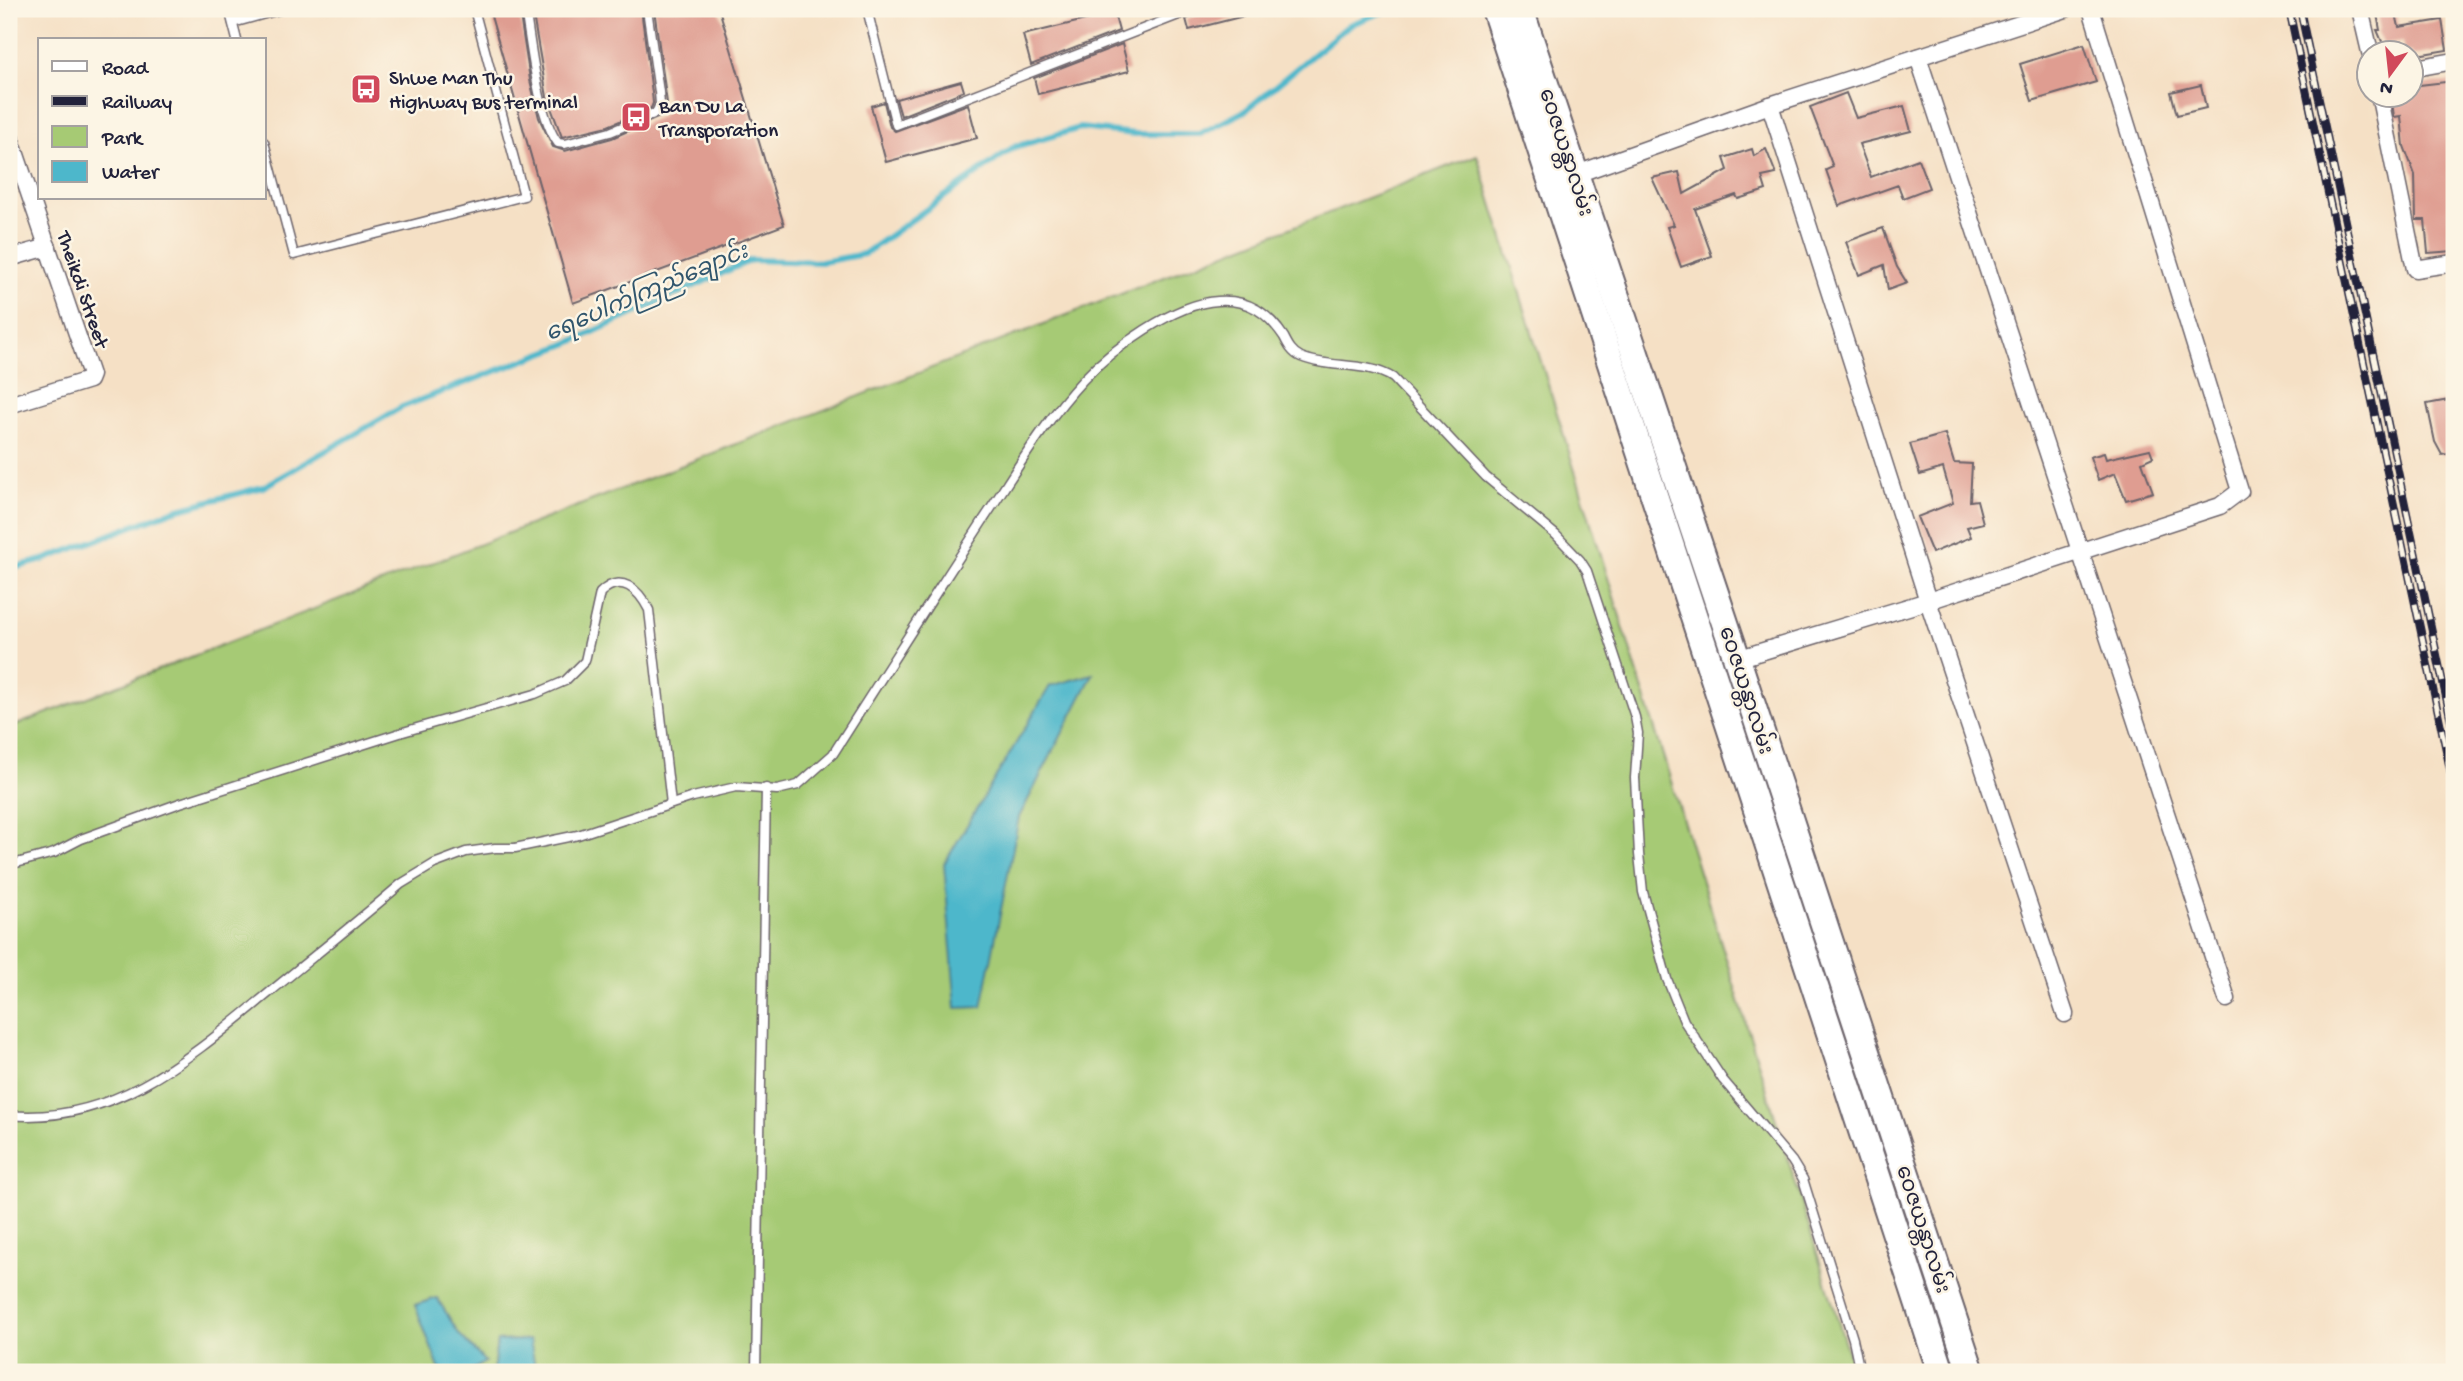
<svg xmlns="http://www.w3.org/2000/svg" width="2463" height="1381" font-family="'Gochi Hand','Noto Sans Myanmar',sans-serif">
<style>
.green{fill:#a6ca74;stroke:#647658;stroke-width:2;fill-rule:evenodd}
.water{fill:#4db7cb;stroke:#386c83;stroke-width:2}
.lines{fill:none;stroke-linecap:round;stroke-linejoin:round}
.stream{stroke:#4db7cb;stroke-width:6}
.building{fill:#df9d91}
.service-casing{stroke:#6c646b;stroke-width:11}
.minor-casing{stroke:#6c646b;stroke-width:19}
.primary-casing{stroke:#6c646b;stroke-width:30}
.service{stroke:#fff;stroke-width:8}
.minor{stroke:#fff;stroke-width:16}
.primary{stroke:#fff;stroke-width:26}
.rail-casing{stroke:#22223b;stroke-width:8}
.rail{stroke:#fcf5e5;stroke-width:5;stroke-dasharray:16;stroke-linecap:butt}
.labels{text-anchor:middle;stroke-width:5;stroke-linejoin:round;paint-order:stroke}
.poi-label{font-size:21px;fill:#22223b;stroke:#fcf5e5;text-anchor:start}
.street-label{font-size:21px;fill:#22223b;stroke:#fcf5e5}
.water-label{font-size:23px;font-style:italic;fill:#31566d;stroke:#fcf5e5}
</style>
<rect width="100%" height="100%" fill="#fcf5e5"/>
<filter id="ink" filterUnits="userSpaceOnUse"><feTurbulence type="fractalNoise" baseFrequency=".0143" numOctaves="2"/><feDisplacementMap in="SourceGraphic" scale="14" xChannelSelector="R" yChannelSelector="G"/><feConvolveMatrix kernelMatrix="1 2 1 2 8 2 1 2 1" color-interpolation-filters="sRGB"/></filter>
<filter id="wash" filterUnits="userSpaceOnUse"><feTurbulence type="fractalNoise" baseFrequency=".00686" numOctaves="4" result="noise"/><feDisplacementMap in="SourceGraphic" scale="28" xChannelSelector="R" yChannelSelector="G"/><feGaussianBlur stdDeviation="1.57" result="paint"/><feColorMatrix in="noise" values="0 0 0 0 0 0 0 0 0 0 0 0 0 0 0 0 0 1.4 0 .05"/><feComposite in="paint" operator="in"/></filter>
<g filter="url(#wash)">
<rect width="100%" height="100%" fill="#f5e0c5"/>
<!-- green -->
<path class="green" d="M1477,155L1854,1372H536L529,1340L497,1341L493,1372H469L485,1362L459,1334L437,1298L415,1305L439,1368L444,1372H9V728ZM1092,674V675L1019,817L1050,686Z"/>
<!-- water -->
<g class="water">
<path d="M1093,674L1019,817L982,1007L956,1008L944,864L1050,686Z"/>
<path d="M437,1298L459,1334L485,1362C472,1371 453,1379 439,1368L415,1305Z"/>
<path d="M530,1340L536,1372H493L497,1341Z"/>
</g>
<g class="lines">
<!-- stream -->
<path class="stream" d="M9,569L43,560L175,510L263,487L402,407L569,343L751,260L822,262L864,254L1014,147L1080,128L1135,134H1200L1245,111L1349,25L1390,9"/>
</g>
<g id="blocks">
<!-- building -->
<g class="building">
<path d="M489,9H519L530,80L539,118L553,147L565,151L612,138L662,116L667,103L654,9H719L784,225L573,303Z"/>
<path d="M532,9H641L652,93L653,103L651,108L608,126L562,137L547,97Z"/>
<path d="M1200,9H1252V14L1189,30L1186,19L1197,15Z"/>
<path d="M2376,9H2395L2399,27L2442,20L2447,50L2411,56V52H2404L2402,41L2383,44L2377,30H2380Z"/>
<path d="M1114,13L1119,31L1031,65L1023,35Z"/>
<path d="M1122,44L1129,71L1038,94L1034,78Z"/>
<path d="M2084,44L2096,82L2032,101L2020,64Z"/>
<path d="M961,81L964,91L901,116L896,99Z"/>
<path d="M2454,81V251L2428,253L2425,220H2416L2415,175L2404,146L2401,116L2394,117L2391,94H2411V86Z"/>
<path d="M2201,85L2206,108L2177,115L2171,92Z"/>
<path d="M1846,93L1856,118L1904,106L1911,131L1859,144L1871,177L1918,159L1929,188L1903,198L1898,185L1839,206L1826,170L1833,167L1810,107Z"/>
<path d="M884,102L890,127L895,131L968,104L977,138L886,162L871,106Z"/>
<path d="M1752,149L1754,156L1766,149L1776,174L1762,177L1766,190L1738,199L1736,195L1695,209L1712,256L1681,267L1667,227L1674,225L1652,178L1679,172L1684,194L1728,170L1724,158Z"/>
<path d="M1883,228L1897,267L1907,283L1888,290L1884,265L1859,275L1846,242Z"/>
<path d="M2454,399V453L2442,455L2435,442L2427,404Z"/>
<path d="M1945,434L1954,463L1972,464L1970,501L1977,500L1983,523L1967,527L1971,537L1932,553L1917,517L1953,503L1943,468L1920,475L1910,444Z"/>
<path d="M2150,449L2153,457L2142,462L2153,492L2126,500L2115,473L2098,480L2090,457L2104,453L2106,459Z"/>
</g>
</g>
</g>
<g filter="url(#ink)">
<use href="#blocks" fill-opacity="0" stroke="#6c646b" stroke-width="2"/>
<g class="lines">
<!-- service casing -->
<g class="service-casing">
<g id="service">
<path d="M229,9L237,40"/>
<path d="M525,9C531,43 538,117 558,143L565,144L610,132L656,113L660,104L659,92L647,9"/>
<path d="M867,9L896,125L1194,9"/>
<path d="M233,23L283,9"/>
<path d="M264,142L294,255L524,196L474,9"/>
<path d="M9,865L54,853L81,839L180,803L403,732L535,694L565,681L585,661L600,593C621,572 639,590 649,610L671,804"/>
<path d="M9,1115C116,1125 193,1055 270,992C314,956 358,921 401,884L434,864L466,852L495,848H515L578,835L693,797L736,787L777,790L798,785L833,754C882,677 932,599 982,522C1014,474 1044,422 1083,380C1112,349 1175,303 1218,301C1249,299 1268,313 1284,337C1288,345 1292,353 1301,357C1330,369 1366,361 1393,378L1486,477L1556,535L1580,560L1587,571L1635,717L1638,733L1635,778L1639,854L1643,892L1667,979L1684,1021L1723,1080L1792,1161L1803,1179L1853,1339L1860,1372"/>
<path d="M756,1372L766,788"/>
</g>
</g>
<!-- minor casing -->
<g class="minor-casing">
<g id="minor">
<path d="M2360,9L2370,52"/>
<path d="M1918,57L2227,999"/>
<path d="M2410,69L2454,61"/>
<path d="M2379,94L2415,269L2454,263"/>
<path d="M1770,105L1928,601L2065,1014"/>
<path d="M9,134L91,375L89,380L9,405"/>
<path d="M1574,175L1770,105L2066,9"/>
<path d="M9,258L48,247"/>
<path d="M1737,659L1928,601L2220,506L2240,491L2091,9"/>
</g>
</g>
<!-- primary casing -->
<g class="primary-casing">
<g id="primary">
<path d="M1495,9L1941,1372"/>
<path d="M1520,9L1737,659L1971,1372"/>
</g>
</g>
<!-- service -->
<use href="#service" class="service"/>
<!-- minor -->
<use href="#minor" class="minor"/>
<!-- primary -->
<use href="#primary" class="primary"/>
<!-- rail casing -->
<g class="rail-casing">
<g id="rail">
<path d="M2289,9L2454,788"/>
<path d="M2300,9L2454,735"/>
</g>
</g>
<!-- rail -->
<use href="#rail" class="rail"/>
</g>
</g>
<!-- icons -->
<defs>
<g id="bus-square" transform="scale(1.575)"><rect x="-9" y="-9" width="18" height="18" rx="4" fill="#d1495b" stroke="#fcf5e5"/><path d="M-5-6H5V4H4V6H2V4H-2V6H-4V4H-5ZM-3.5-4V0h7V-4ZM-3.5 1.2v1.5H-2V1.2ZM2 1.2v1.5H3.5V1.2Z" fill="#fff"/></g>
</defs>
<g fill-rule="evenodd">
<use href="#bus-square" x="366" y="89"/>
<use href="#bus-square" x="636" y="117"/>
</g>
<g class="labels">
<!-- poi labels -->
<g class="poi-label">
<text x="389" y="84">Shwe Man Thu<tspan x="389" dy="24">Highway Bus terminal</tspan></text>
<text x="659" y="112">Ban Du La<tspan x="659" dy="24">Transporation</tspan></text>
</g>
<!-- street labels -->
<g class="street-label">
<text transform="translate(1567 152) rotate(72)" y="7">ဝေဇယန္တာလမ်း</text>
<text transform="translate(84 289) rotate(71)" y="7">Theikdi Street</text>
<text transform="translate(1747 690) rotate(72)" y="7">ဝေဇယန္တာလမ်း</text>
<text transform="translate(1924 1229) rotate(72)" y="7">ဝေဇယန္တာလမ်း</text>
</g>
<!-- water labels -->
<g class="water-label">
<text transform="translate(646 291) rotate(-23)" y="8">ရေပေါက်ကြည်ချောင်း</text>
</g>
</g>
<!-- margin -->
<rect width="2463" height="1381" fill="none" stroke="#fcf5e5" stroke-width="35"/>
<!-- legend -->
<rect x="38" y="38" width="228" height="161" fill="#fcf5e5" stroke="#a5a1a1" stroke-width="2"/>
<rect x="52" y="61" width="35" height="10" fill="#ffffff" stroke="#a5a1a1" stroke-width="2"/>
<text x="102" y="74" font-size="21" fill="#22223b">Road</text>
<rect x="52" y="96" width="35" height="10" fill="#22223b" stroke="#a5a1a1" stroke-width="2"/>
<text x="102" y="108" font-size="21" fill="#22223b">Railway</text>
<rect x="52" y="126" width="35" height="21" fill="#a6ca74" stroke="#a5a1a1" stroke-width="2"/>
<text x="102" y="144" font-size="21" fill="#22223b">Park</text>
<rect x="52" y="161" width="35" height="21" fill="#4db7cb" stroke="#a5a1a1" stroke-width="2"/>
<text x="102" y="178" font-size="21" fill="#22223b">Water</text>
<!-- north arrow -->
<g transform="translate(2390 74) rotate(195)"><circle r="33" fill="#fcf5e5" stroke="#a5a1a1" stroke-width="2"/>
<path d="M0-5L12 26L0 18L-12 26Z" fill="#d1495b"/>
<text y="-10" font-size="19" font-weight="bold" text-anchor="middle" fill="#22223b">N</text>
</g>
</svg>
